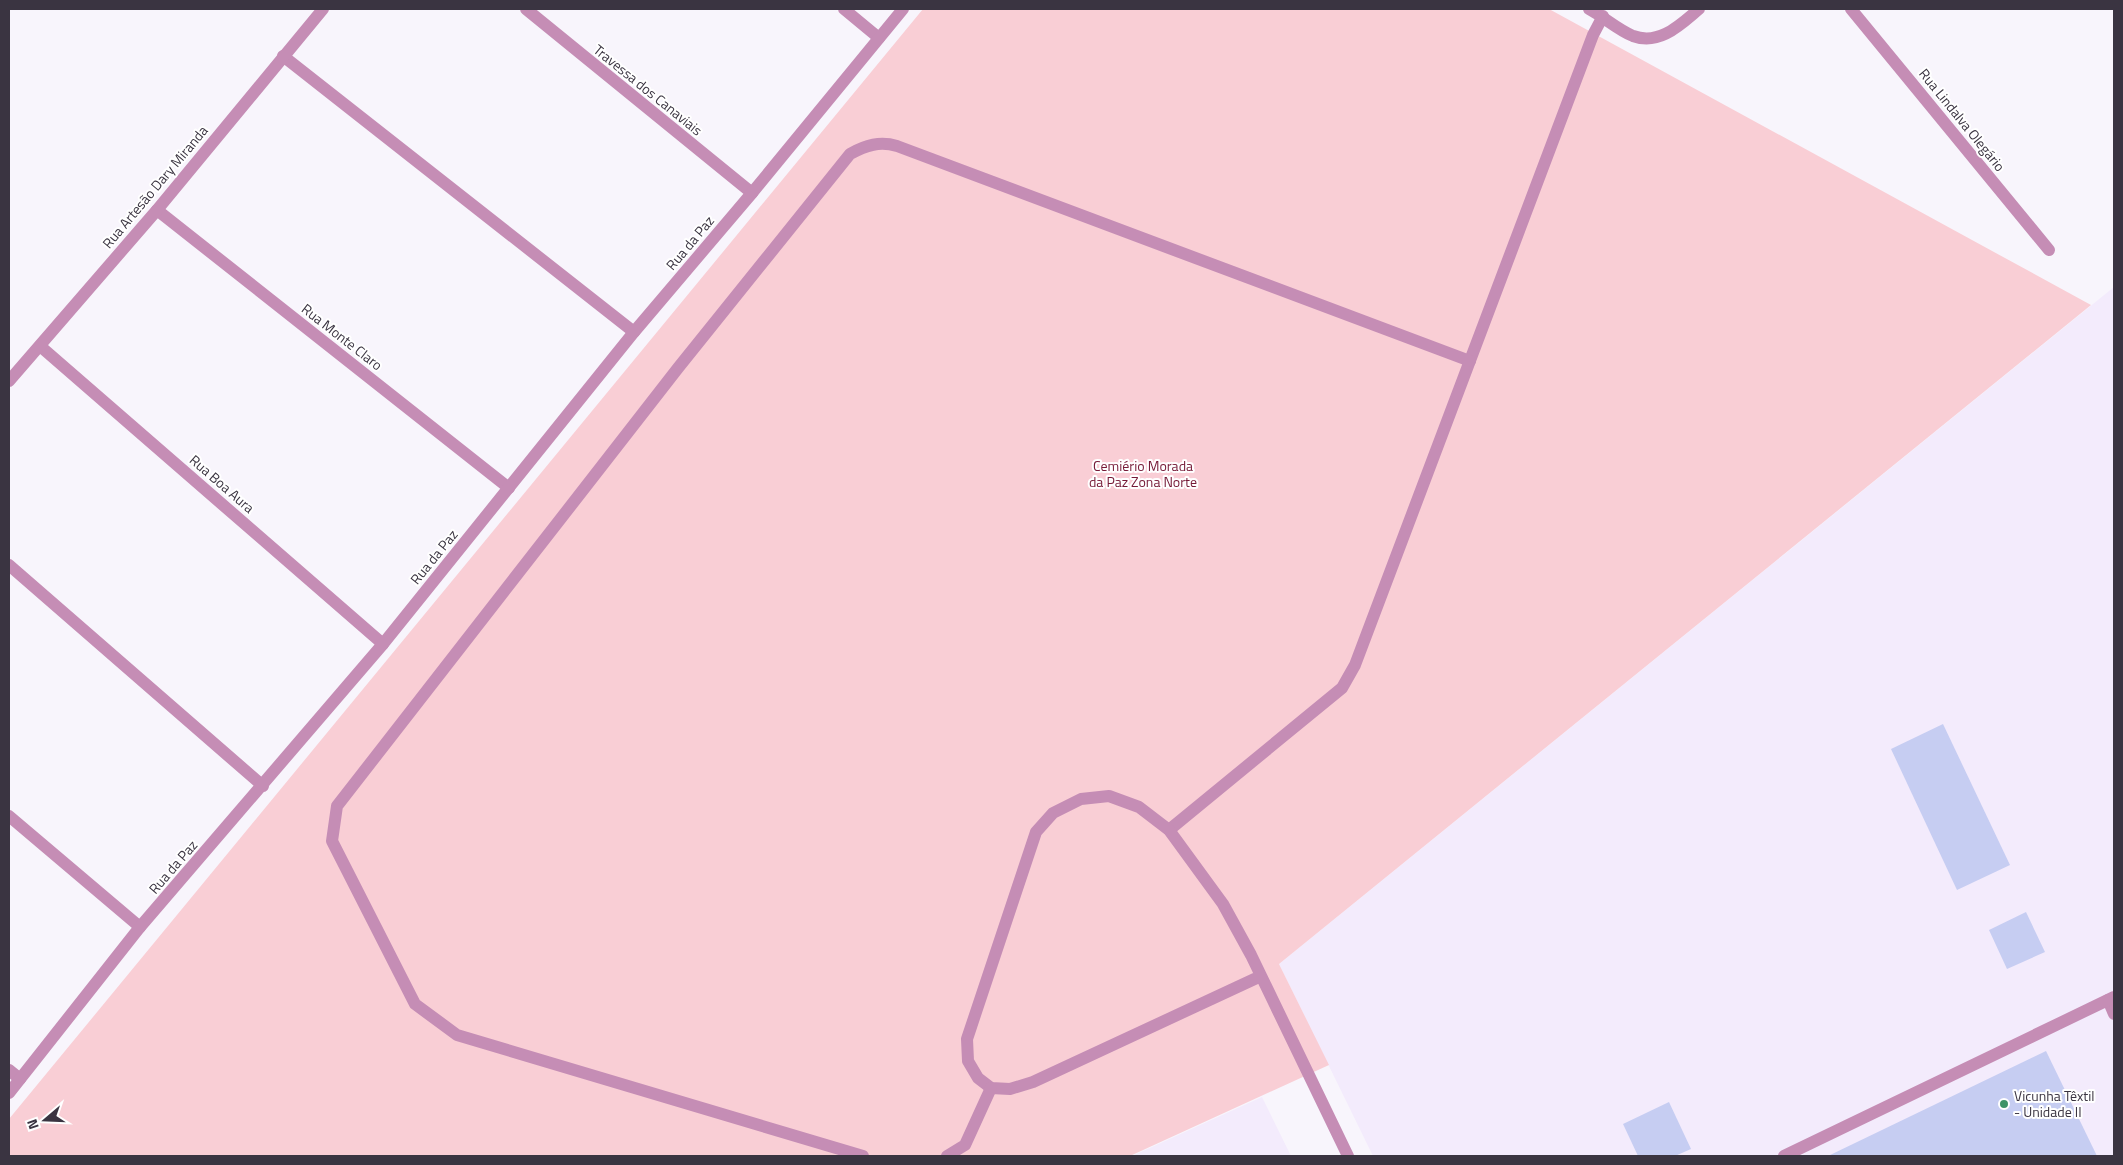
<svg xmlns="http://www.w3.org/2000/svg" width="2123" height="1165" font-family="'Titillium Web',sans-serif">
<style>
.built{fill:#f3ebfc}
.green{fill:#f9ced5}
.building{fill:#c6cdf2}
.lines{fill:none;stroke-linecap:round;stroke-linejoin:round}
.minor{stroke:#c58db5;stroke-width:12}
.poi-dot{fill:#3e9367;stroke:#fff;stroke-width:2}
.labels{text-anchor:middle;stroke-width:4;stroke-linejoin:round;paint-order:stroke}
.street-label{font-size:14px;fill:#3a3441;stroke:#fff}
.park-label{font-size:14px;fill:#751936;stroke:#fff}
.poi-label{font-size:14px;fill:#3a3441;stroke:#fff;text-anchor:start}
</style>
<rect width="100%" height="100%" fill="#f8f5fc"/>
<!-- built -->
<g class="built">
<path d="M2114,287V1156H1373L1279,964Z"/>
<path d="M1262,1097L1291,1156H1132Z"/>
</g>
<!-- green -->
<path class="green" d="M923,9H1549L2091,305L1279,964L1329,1065L1130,1156H9V1119Z"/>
<!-- building -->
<g class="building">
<path d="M1943,724L2010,865L1957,890L1891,749Z"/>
<path d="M2026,912L2045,952L2007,969L1989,930Z"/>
<path d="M2046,1051L2097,1156H1828Z"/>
<path d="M1669,1102L1691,1149L1675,1156H1638L1623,1124Z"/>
</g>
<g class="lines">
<!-- minor -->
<g class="minor">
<path d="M526,9L752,193"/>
<path d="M844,9L879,38"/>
<path d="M1589,9C1604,17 1618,30 1633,36C1660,46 1681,24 1699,9"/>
<path d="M1851,9L2049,250"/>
<path d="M283,56L634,332"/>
<path d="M157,210L509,488"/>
<path d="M40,346L383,644"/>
<path d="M9,381L157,210L323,9"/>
<path d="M9,565L263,786"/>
<path d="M9,816L140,927"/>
<path d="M1169,830L1342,688L1355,665L1593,35L1603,16"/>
<path d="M1261,976L1033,1082L1010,1089L991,1088L978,1078L968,1061L967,1039L1036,832L1053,813L1081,799L1109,796L1139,807L1169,830L1223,904L1251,955L1348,1156"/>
<path d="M2108,1000L2114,1014"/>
<path d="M9,1070L20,1079"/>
<path d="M9,1093L140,927L383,644L634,332L752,193L903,9"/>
<path d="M863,1156L457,1035L415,1004L332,841L337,806L678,368L850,154C866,145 880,141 897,146L1470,361"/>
<path d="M947,1156L965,1145L991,1088"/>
<path d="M1784,1156L2114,997"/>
</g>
</g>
<!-- markers -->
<circle class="poi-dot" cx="2004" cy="1104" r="5"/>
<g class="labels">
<!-- street labels -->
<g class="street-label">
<text transform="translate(648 90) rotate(39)" y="5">Travessa dos Canaviais</text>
<text transform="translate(1962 120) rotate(51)" y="5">Rua Lindalva Olegário</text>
<text transform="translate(155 187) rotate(-50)" y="5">Rua Artesão Dary Miranda</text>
<text transform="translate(690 243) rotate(-50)" y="5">Rua da Paz</text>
<text transform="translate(342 337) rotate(38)" y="5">Rua Monte Claro</text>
<text transform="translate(222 484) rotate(41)" y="5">Rua Boa Aura</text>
<text transform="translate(434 557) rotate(-51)" y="5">Rua da Paz</text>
<text transform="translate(173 867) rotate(-49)" y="5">Rua da Paz</text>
</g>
<!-- park labels -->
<g class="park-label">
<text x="1143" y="471">Cemiério Morada<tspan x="1143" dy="16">da Paz Zona Norte</tspan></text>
</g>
<!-- poi labels -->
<g class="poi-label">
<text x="2014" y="1101">Vicunha Têxtil<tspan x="2014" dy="16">- Unidade II</tspan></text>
</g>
</g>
<!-- border -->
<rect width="2123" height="1165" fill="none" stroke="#3a3441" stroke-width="20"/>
<!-- north arrow -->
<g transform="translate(45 1120) rotate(251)" stroke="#ffffff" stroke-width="4" paint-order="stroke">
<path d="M0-4L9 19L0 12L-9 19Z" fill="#3a3441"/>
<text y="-8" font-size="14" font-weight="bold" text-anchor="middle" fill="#3a3441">N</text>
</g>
</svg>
